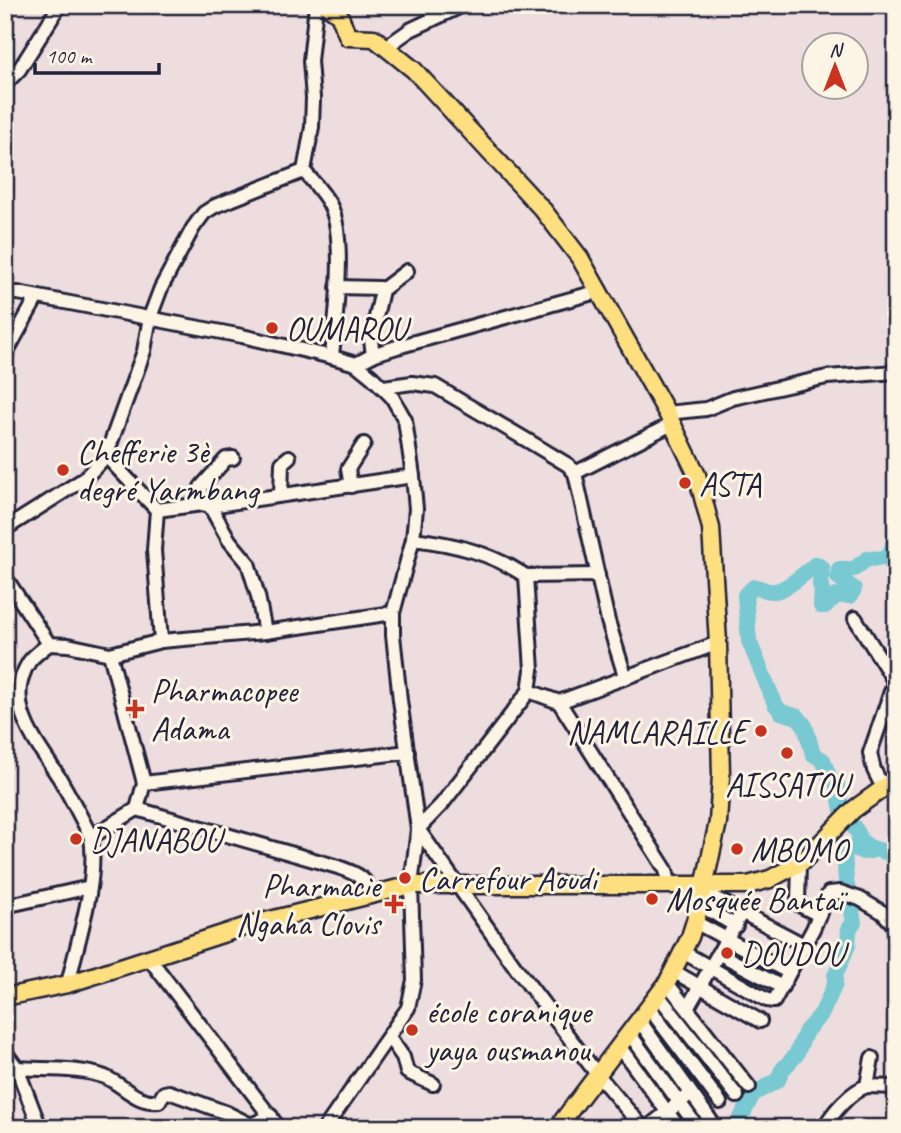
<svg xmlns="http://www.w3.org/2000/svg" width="901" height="1133" font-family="Caveat,sans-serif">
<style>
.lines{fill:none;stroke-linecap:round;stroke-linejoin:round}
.river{stroke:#78c9d1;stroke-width:16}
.minor-casing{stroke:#22223b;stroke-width:18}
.major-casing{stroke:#22223b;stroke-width:21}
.minor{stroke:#fcf5e5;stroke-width:12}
.major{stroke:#fedf80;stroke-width:16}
.poi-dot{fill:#c8321e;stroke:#fcf5e5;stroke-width:2.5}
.labels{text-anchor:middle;stroke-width:6;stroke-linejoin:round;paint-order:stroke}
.poi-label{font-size:33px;fill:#22223b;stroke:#fcf5e5;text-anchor:start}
</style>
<rect width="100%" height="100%" fill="#edddde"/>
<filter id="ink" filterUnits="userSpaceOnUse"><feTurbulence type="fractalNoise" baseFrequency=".0143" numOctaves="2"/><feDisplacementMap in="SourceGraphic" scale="14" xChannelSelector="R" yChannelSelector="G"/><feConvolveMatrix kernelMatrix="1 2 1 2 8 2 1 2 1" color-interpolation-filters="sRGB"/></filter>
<g filter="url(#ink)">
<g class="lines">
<!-- river -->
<g class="river">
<path d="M871,848L896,855"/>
<path d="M736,1128L753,1094L778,1080L782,1070L796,1055L806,1031L822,1013L835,984V976L848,945L849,929L854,922L846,881L844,852L852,847L863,852L870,851L871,848L861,841L858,833L842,810L837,785L828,774L823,760L813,754L805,726L798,717L781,712L775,704L749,641L745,595L754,587C760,587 765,591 771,591C784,593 806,572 816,564L822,568L820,585L822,588L821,606H825L836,596H850L854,589L838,577L839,569H854L867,559L889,558L896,535"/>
</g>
<!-- minor casing -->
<g class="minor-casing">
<g id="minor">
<path d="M316,5L310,61L313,98L312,127L304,171C313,182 324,193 330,205C347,237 335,320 332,357"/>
<path d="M386,47L410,30L463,5"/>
<path d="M5,84L19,70L60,5"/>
<path d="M337,287L380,288L382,290"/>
<path d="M5,293H18L242,336L332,357L356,364L372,377L392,397L405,420L413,476L416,509L413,539L393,613V635L400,700L418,829L411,885L414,980L408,1008L325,1128"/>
<path d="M5,355L37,297"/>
<path d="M373,355L371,340L382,290L407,271"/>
<path d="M356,364L375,354L397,347L600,291"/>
<path d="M384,387L412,383L435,386L530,442L568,465L575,473L608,621L625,676"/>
<path d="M667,413L706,409L733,398L827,377L896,372"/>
<path d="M106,456L157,510L154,550L161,641"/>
<path d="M575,473L672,424"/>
<path d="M351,486L348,469L364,444"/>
<path d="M281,494L282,463L289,457"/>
<path d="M202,504L201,487L226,459L233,458"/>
<path d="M210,506L229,540L248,563L258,596L265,632"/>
<path d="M157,510L202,504L210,506L413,476"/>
<path d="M5,529L84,479L106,456L144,351L150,317L161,288L193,228L204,213L215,206L304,171"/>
<path d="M413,539C455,544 491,553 526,576L532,670L529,691L442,804L418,829L516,968L597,1074L643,1128"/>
<path d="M526,576L598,575"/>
<path d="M5,577L49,644"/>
<path d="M855,618L896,684"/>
<path d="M110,654L161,641L265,632L393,613"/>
<path d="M529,691L559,702L666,870L670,886"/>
<path d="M559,702L718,643"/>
<path d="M144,783L408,752"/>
<path d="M887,784L879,780L874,770L870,753L896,677"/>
<path d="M91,837C81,817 71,798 60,779C38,744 2,705 29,662C34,655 43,649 49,644L68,645L110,654L144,783L137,809"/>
<path d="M703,892L804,945"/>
<path d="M700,905L736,926"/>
<path d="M5,906L90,887"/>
<path d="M819,915L829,893L840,892L860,899L882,912L896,927"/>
<path d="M695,922L788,972"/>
<path d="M683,952L767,1000L774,1001L813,929L819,915L801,906L798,902L799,864"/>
<path d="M718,953L782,987"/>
<path d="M149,958L279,1128"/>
<path d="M673,971L760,1021"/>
<path d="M667,983L749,1087"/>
<path d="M68,984C78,938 98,883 91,837L137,809L338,867C354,873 367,876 370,895"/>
<path d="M658,995L737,1096"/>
<path d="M688,1007L742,912"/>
<path d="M649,1008L720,1102"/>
<path d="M639,1020L716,1128"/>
<path d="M629,1033L698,1128"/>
<path d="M389,1037L403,1057L407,1072L433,1084"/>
<path d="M619,1046L679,1128"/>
<path d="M5,1052L17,1068L40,1128"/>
<path d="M17,1068C45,1070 79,1067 105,1077C124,1085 136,1104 159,1101L164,1093L169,1092L227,1113L251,1125L271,1116"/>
<path d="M867,1086L896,1087"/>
<path d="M647,1128L685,1098"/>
<path d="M824,1128C832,1113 851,1091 867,1086L872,1058"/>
</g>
</g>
<!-- major casing -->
<g class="major-casing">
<g id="major">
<path d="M326,5L339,14L348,37L374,38L414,70L543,210L580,258L667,413L697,475L711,528L718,643L721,776L718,822L700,905L690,937L667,983L557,1128"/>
<path d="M5,997L68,984L250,925L411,885H748L770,879L802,862L853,810L896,779"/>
</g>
</g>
<!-- minor -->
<use href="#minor" class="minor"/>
<!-- major -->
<use href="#major" class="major"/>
</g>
</g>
<!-- markers -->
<g class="poi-dot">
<circle cx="272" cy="328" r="7"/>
<circle cx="63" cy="470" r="7"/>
<circle cx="685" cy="483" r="7"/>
<path d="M131.5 698.5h7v7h7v7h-7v7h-7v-7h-7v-7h7z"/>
<circle cx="761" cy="731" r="7"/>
<circle cx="787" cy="753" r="7"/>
<circle cx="76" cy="839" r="7"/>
<circle cx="737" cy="849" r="7"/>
<circle cx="405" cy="878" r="7"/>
<circle cx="652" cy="899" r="7"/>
<path d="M390.5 893.5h7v7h7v7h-7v7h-7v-7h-7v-7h7z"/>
<circle cx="727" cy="953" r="7"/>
<circle cx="412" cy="1030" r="7"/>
</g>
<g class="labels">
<!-- poi labels -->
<g class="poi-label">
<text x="286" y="340">OUMAROU</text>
<text x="77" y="463">Chefferie 3è<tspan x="77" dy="38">degré Yarmbang</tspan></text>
<text x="699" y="495">ASTA</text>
<text x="151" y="702">Pharmacopee<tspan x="151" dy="38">Adama</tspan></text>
<text x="747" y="743" text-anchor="end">NAMLARAILLE</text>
<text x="787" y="796" text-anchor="middle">AISSATOU</text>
<text x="90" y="851">DJANABOU</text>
<text x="751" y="861">MBOMO</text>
<text x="419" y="890">Carrefour Aoudi</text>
<text x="380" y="897" text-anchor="end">Pharmacie<tspan x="380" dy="38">Ngaha Clovis</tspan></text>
<text x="666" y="911">Mosquée Bantaï</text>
<text x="741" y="965">DOUDOU</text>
<text x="426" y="1023">école coranique<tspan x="426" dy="38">yaya ousmanou</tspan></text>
</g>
</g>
<!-- margin -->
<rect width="901" height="1133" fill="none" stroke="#fcf5e5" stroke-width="28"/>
<rect x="14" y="14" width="873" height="1105" fill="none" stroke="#22223b" stroke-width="2.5" filter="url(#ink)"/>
<!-- north arrow -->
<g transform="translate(835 66)"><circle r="33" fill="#fcf5e5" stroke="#a5a1a1" stroke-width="2"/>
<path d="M0-5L12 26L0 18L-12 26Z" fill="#c8321e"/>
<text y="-10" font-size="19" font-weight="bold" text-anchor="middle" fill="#22223b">N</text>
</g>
<!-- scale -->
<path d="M35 63v10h124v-10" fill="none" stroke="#22223b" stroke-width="3.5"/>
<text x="46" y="63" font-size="21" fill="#22223b" stroke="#fcf5e5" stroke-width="5" paint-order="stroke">100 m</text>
</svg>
